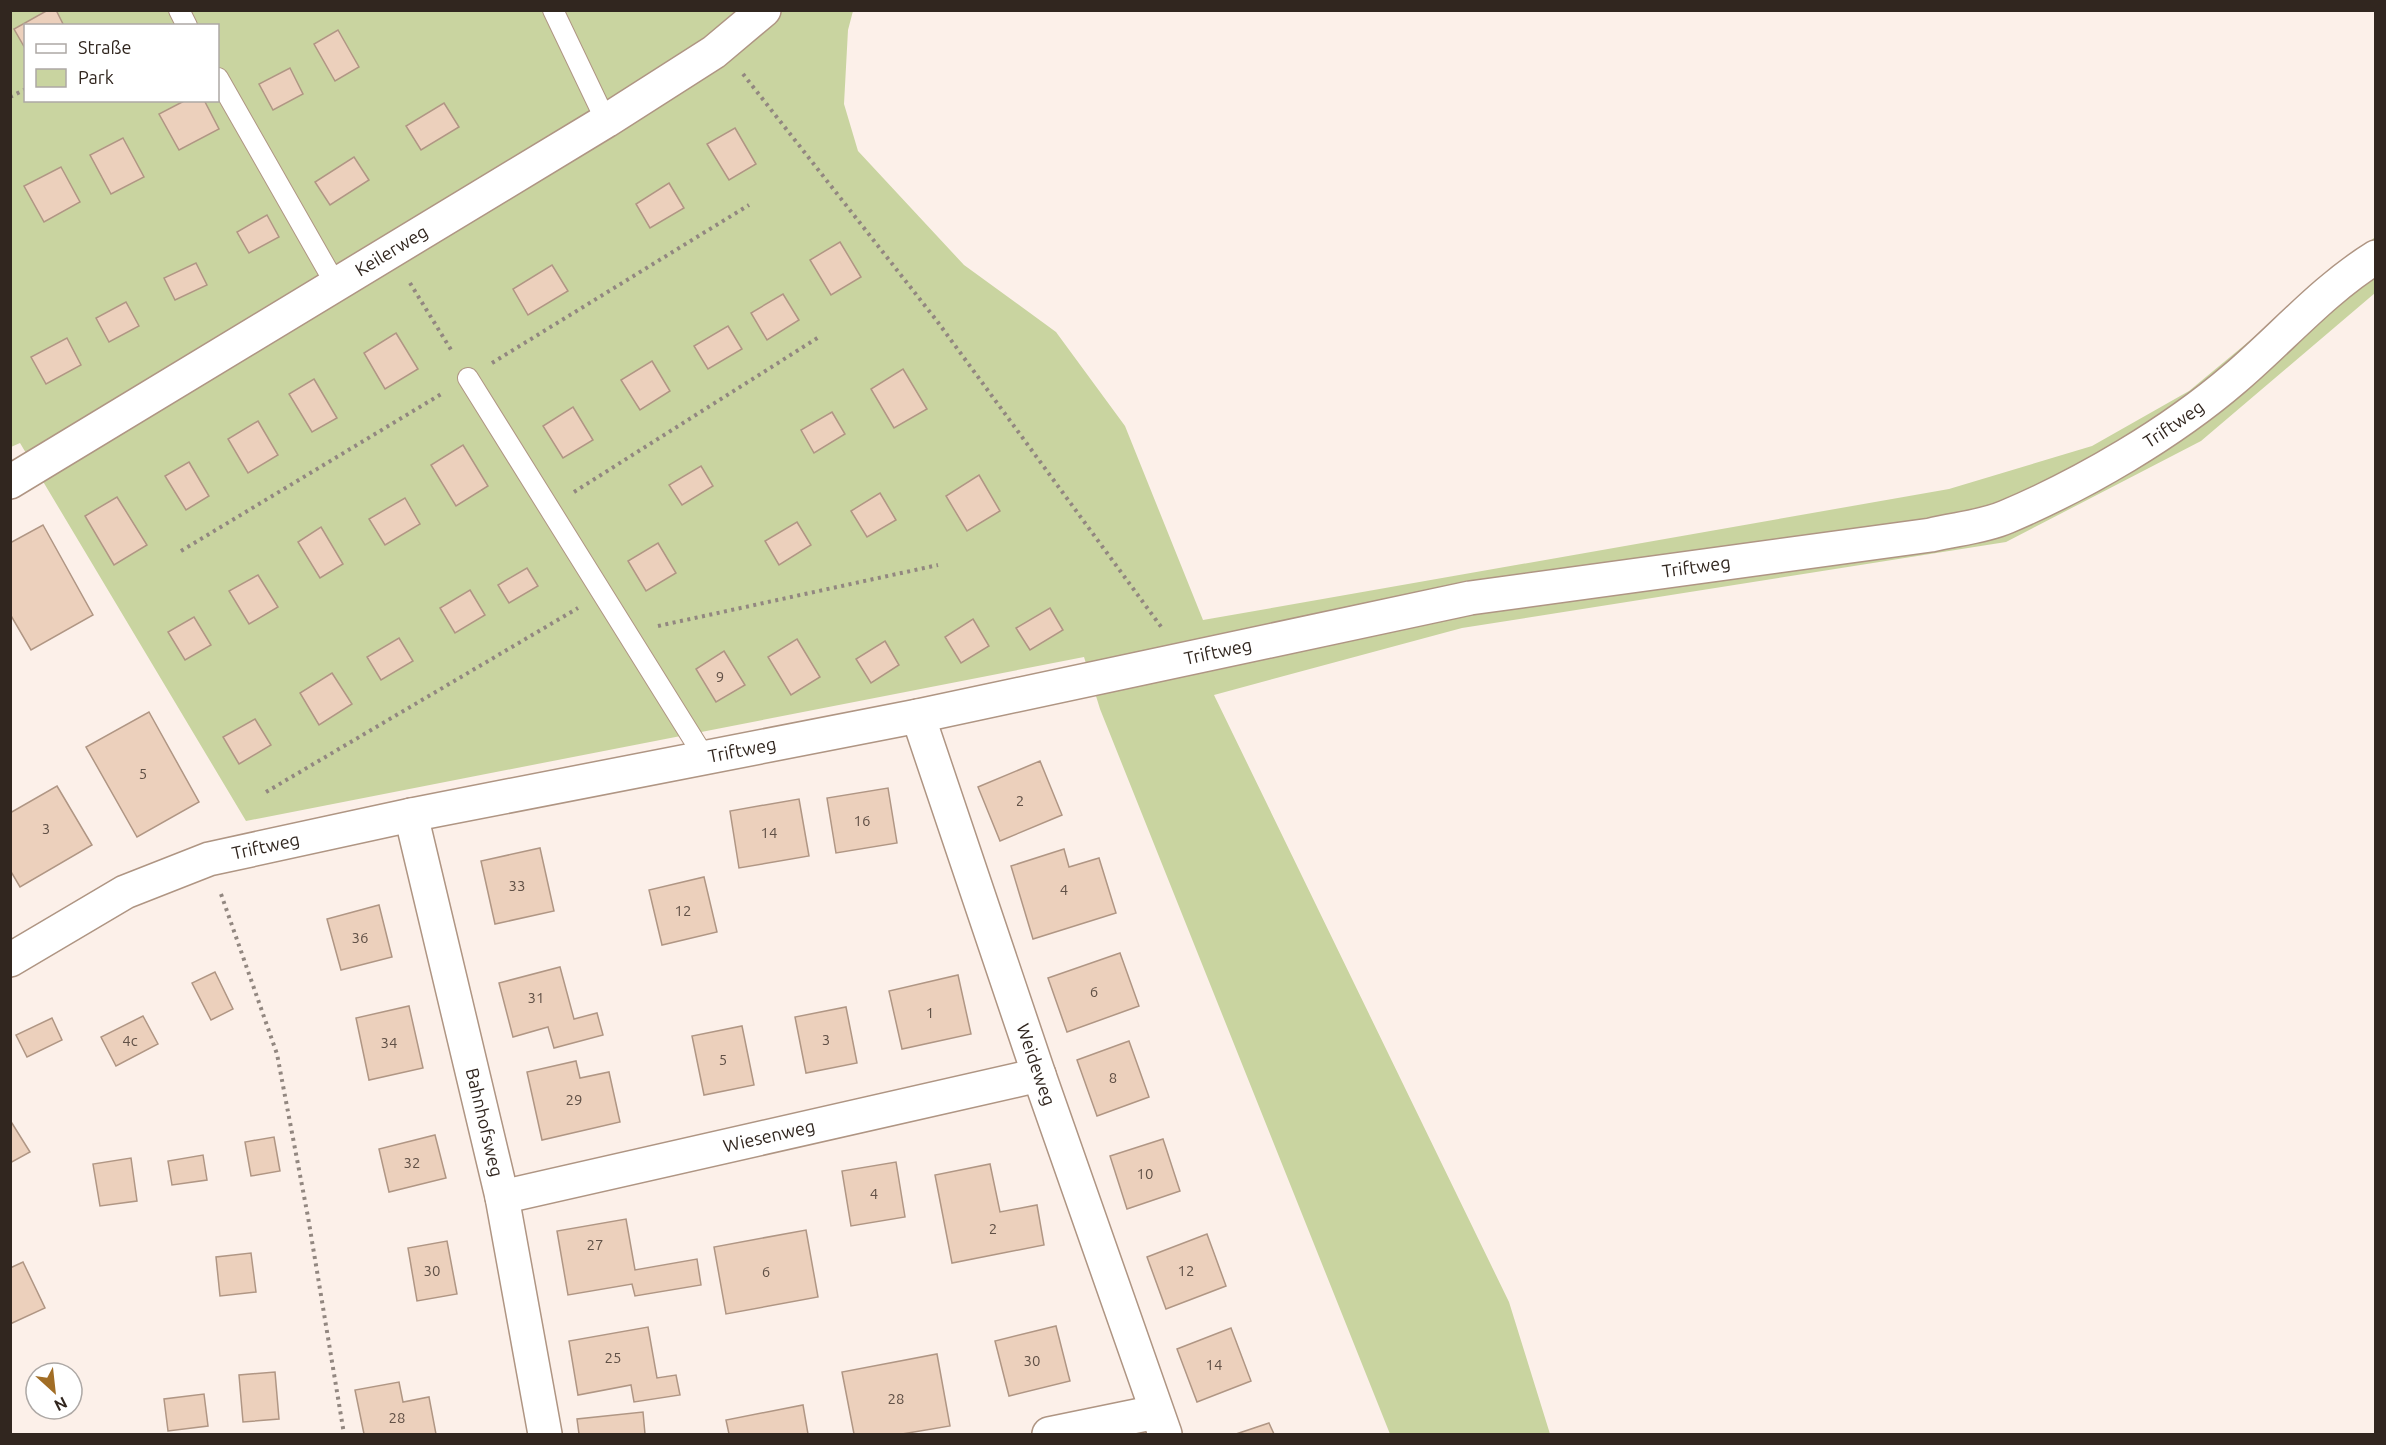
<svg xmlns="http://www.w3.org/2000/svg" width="2386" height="1445" font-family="Ubuntu,sans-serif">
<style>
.green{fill:#c9d4a0;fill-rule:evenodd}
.building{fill:#ecd0bc;stroke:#b09684;stroke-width:1.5}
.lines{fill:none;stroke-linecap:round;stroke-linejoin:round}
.service-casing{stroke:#af9583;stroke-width:22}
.minor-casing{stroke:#af9583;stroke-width:36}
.path{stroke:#928780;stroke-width:4;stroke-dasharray:3 4.5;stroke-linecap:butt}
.service{stroke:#fff;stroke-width:20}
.minor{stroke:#fff;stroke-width:33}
.labels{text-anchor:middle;stroke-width:4.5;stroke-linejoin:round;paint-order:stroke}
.number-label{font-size:15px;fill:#605046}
.street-label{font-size:18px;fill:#31261f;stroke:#fff}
</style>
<rect width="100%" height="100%" fill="#fcf0e9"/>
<!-- green -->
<path class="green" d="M11,11H853L848,30L844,104L858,151L964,265L1056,332L1125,426L1203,620L1949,489L2092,446L2189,391L2375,237V293L2201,441L2006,542L1462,628L1214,695L1509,1302L1550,1434H1390L1100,709L1084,657L246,821L20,443L11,447ZM26,26H218V100H26Z"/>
<!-- building -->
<g class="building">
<path d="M48,10H56L64,26H26V50L14,29Z"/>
<path d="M338,30L359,67L335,81L314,44Z"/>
<path d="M290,68L303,94L273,110L259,84Z"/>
<path d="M186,100H204L219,129L179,150L159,114Z"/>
<path d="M444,103L459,127L421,150L406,126Z"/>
<path d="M735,128L756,164L729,180L707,144Z"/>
<path d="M123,138L144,177L111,194L90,155Z"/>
<path d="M354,157L369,180L330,205L315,182Z"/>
<path d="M61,167L80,202L44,222L24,186Z"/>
<path d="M669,183L684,208L650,228L636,204Z"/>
<path d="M267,215L279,237L249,253L237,232Z"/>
<path d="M840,242L861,277L831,295L810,260Z"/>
<path d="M196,263L207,285L175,300L164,278Z"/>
<path d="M552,265L568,291L528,315L513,289Z"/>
<path d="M783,294L799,320L767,340L751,313Z"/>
<path d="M126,302L139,326L109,342L96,318Z"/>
<path d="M728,326L742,349L708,369L694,346Z"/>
<path d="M396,333L418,369L385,389L364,353Z"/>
<path d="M67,338L81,365L46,384L31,357Z"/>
<path d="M652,361L670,391L640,410L621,380Z"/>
<path d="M903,369L927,409L894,428L871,389Z"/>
<path d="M314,379L337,418L312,432L289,394Z"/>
<path d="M573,407L593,440L563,458L543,426Z"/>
<path d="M832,412L845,434L814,453L801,430Z"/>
<path d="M258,421L278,455L248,473L228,439Z"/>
<path d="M463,445L488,486L456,506L431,465Z"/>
<path d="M189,462L209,496L186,510L165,476Z"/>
<path d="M701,466L713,486L682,505L669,485Z"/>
<path d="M979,475L1000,511L967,531L946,496Z"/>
<path d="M880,493L896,520L867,537L851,511Z"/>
<path d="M117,497L147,545L114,565L85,516Z"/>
<path d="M405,498L420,524L385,545L369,519Z"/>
<path d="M797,522L811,545L779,565L765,541Z"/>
<path d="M43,525L93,615L31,650L10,614V543Z"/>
<path d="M321,527L343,564L320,578L298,542Z"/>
<path d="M658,543L676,573L646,591L628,561Z"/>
<path d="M527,568L538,586L509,603L498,585Z"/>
<path d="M258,575L278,607L249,624L229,591Z"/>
<path d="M470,590L485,615L455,633L440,608Z"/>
<path d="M1050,608L1063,630L1030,650L1016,628Z"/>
<path d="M194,617L211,645L185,660L168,632Z"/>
<path d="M973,619L989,646L961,663L945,637Z"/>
<path d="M399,638L413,661L381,680L367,657Z"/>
<path d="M797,639L820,677L791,695L768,657Z"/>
<path d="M885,641L899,665L871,683L856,659Z"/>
<path d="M724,651L745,685L716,702L696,669Z"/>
<path d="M332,673L352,704L319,725L300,693Z"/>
<path d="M149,712L199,802L137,837L86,747Z"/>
<path d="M255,719L271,745L239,764L223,737Z"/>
<path d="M1040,761L1062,815L1000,841L978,787Z"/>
<path d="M57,786L92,845L20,887L10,870V813Z"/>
<path d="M888,788L897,843L836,853L827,798Z"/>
<path d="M799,799L809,856L739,868L730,811Z"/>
<path d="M540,848L554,911L495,924L481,861Z"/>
<path d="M1064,849L1069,867L1099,858L1116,913L1033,939L1011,866Z"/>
<path d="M704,877L717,932L662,945L649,890Z"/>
<path d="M379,905L392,957L341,970L327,919Z"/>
<path d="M1120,953L1139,1006L1067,1032L1048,978Z"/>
<path d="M560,967L574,1019L597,1013L603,1035L554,1048L548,1027L513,1037L499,983Z"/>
<path d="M215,972L233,1009L211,1020L192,983Z"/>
<path d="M958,975L971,1034L902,1049L889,991Z"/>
<path d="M409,1006L423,1068L369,1080L356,1018Z"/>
<path d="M846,1007L857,1063L806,1073L795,1017Z"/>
<path d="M143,1016L158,1044L116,1066L101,1037Z"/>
<path d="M52,1018L62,1040L27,1057L16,1035Z"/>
<path d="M742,1026L754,1085L704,1095L692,1036Z"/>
<path d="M1129,1041L1149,1097L1097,1116L1077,1060Z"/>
<path d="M576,1061L580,1078L609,1072L620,1122L542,1140L527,1072Z"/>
<path d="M10,1120L30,1152L10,1163Z"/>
<path d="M435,1135L446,1178L389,1192L379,1149Z"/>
<path d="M274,1137L280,1171L251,1176L245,1142Z"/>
<path d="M1163,1139L1180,1191L1127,1209L1110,1156Z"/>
<path d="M203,1155L207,1180L172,1185L168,1161Z"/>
<path d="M131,1158L137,1201L100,1206L93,1164Z"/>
<path d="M896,1162L905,1217L851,1226L842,1171Z"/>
<path d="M990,1164L1000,1212L1037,1205L1044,1245L952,1263L935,1175Z"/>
<path d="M626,1219L635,1270L697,1259L701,1285L635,1296L632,1284L568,1295L557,1231Z"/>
<path d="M806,1230L818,1297L726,1314L714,1247Z"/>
<path d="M1207,1234L1226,1286L1166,1309L1147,1257Z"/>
<path d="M447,1241L457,1294L417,1301L408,1248Z"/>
<path d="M251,1253L256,1292L220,1296L216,1257Z"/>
<path d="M23,1262L45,1308L10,1324V1268Z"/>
<path d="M1056,1326L1070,1381L1009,1396L995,1341Z"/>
<path d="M648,1327L657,1378L676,1375L680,1395L634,1402L631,1385L578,1395L569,1341Z"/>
<path d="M1231,1328L1251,1381L1197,1402L1177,1349Z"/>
<path d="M937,1354L950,1426L902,1434H854L842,1372Z"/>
<path d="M275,1372L279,1419L243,1422L239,1375Z"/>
<path d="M399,1382L403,1402L429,1397L436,1434H364L355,1390Z"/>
<path d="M204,1394L208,1426L168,1431L164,1399Z"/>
<path d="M803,1405L808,1434H729L726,1420Z"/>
<path d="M643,1412L645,1434H579L577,1419Z"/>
<path d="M1269,1423L1274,1434H1236Z"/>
</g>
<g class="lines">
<!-- service casing -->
<g class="service-casing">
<g id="service">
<path d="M179,10L187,26"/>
<path d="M553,10L606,121"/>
<path d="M218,78L336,285"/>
<path d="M468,378L705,758"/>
</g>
</g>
<!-- minor casing -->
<g class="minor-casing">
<g id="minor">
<path id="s1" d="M10,482L606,121L714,52L764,10"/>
<path id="s2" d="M918,716L1039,1075L1165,1434"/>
<path id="s3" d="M411,815L502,1197L545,1434"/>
<path id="s4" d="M10,960L125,892L209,859L411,815L918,716L1470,598L1931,535C1955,529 1983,527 2006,517C2084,484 2171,433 2235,378C2282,338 2323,290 2376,257"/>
<path id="s5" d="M502,1197L1039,1075"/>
<path d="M1049,1434L1156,1412"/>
</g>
</g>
<!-- path -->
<g class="path">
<path d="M743,74L937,321L1162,628"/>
<path d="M10,97L26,89"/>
<path d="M410,283L453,353"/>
<path d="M492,363L749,205"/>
<path d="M574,492L819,337"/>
<path d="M181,551L443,393"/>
<path d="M658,626L938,565"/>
<path d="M266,792L578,608"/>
<path d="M221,894L277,1054L308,1217L344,1434"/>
</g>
<!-- service -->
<use href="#service" class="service"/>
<!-- minor -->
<use href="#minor" class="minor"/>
</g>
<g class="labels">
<!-- number labels -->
<g class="number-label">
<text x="720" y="682">9</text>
<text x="143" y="779">5</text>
<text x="1020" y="806">2</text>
<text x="862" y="826">16</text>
<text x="46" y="834">3</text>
<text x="769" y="838">14</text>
<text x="517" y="891">33</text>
<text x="1064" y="895">4</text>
<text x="683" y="916">12</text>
<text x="360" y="943">36</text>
<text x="1094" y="997">6</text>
<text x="536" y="1003">31</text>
<text x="930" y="1018">1</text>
<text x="826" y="1045">3</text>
<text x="130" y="1046">4c</text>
<text x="389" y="1048">34</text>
<text x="723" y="1065">5</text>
<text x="1113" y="1083">8</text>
<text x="574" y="1105">29</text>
<text x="412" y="1168">32</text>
<text x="1145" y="1179">10</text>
<text x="874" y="1199">4</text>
<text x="993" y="1234">2</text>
<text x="595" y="1250">27</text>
<text x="432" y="1276">30</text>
<text x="1186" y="1276">12</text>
<text x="766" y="1277">6</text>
<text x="613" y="1363">25</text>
<text x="1032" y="1366">30</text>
<text x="1214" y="1370">14</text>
<text x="896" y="1404">28</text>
<text x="397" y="1423">28</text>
</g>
<!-- street labels -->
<g class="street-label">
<text dy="6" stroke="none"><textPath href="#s1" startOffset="446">Keilerweg</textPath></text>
<text dy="6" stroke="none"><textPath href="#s4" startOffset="2246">Triftweg</textPath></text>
<text dy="6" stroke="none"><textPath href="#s4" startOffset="1740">Triftweg</textPath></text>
<text dy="6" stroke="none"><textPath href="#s4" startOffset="1254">Triftweg</textPath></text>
<text dy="6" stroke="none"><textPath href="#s4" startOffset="768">Triftweg</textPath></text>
<text dy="6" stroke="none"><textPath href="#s4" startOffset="282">Triftweg</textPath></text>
<text dy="6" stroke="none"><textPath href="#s2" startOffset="368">Weideweg</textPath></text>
<text dy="6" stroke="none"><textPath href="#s3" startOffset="316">Bahnhofsweg</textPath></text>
<text dy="6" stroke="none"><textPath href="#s5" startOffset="274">Wiesenweg</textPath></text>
</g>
</g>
<!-- border -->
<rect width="2386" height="1445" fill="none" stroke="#31261f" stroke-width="24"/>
<!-- legend -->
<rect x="24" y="24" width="195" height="78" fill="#ffffff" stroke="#ada8a5" stroke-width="1.5"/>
<rect x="36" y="44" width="30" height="9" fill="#ffffff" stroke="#ada8a5" stroke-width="1.5"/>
<text x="78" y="54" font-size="18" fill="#31261f">Straße</text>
<rect x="36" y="69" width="30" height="18" fill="#c9d4a0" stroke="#ada8a5" stroke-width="1.5"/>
<text x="78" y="84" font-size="18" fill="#31261f">Park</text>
<!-- north arrow -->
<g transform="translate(54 1391) rotate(153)"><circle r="28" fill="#ffffff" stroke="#ada8a5" stroke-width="1.5"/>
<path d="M0-4.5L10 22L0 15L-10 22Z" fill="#a16d25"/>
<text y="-9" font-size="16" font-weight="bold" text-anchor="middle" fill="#31261f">N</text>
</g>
</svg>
